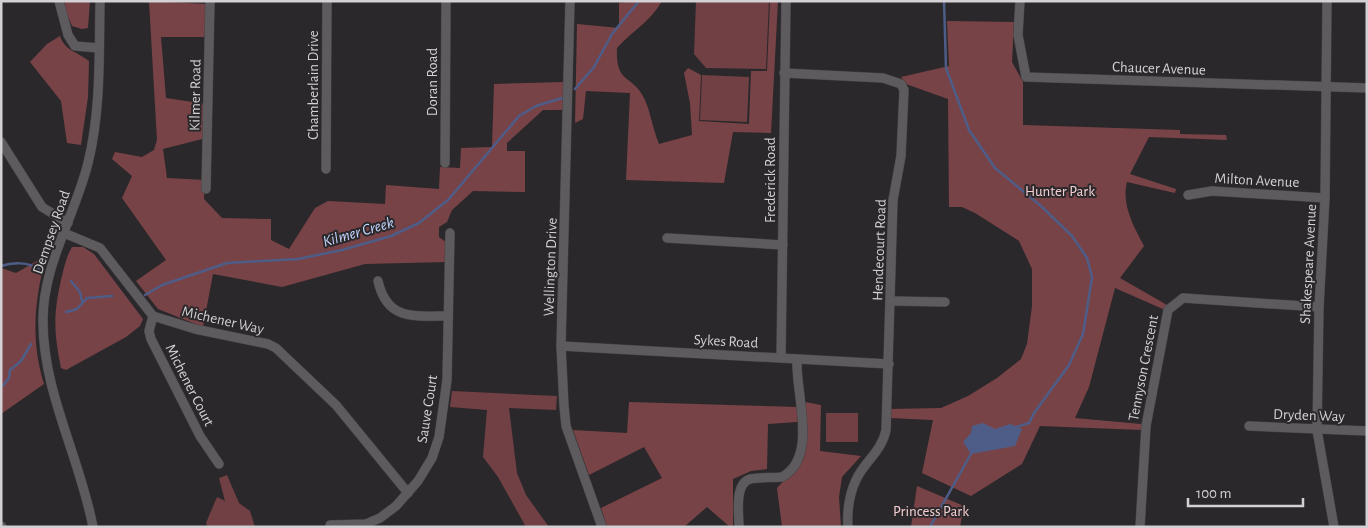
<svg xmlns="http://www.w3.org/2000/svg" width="1368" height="528" font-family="'Alegreya Sans',sans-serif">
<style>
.green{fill:#714044}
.forest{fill:#784347}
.water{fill:#4e5d88}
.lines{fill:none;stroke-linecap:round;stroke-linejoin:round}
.stream{stroke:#4e5d88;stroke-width:2.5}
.minor-casing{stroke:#464346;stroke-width:10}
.minor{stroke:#5e5b5e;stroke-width:9}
.labels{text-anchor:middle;stroke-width:4;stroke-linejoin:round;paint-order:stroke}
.street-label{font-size:15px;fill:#d3d1d3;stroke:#2b282b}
.park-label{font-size:15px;fill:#f5d0d2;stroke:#2b282b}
.water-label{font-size:16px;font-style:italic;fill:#c4d4fe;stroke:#2b282b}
</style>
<rect width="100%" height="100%" fill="#2b282b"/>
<!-- green -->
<g class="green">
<path d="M696,1H769L766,69L706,68L694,54Z"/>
<path d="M702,75L749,77L747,122L700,120Z"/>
<path d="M452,391L557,396L556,410L509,408L517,473L526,495L549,527H526L498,477L483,457L487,410L450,407Z"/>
<rect x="826" y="413" width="32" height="29"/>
<path d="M227,475L239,503L250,511L255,527H208L206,523L217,497L225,501L219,478Z"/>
</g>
<!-- forest -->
<g class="forest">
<path d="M66,1H90L88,28L82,29L72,26L63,5Z"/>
<path d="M149,1L207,4V37H161L166,98L206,104V138L163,149L167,178L205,180L204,199L222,218L271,219V240L289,249L315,208L328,201L385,204L386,185L439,189L440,167L460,168L461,148L492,147L494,84L564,82V110H543L507,143V151H525V192L473,191L452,210L447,222L439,227V237L447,243L446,262L365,264L282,287L213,274L203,327L158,309L136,281L166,260L122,198L132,176L112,159L115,152L142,157L154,150L157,140Z"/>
<path d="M635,1H662C651,21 632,31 617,48C615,85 633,74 645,100C651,114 653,130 659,144L692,135L690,103L684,73L688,68L701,75L699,121L749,124L751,71H767L770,1H778L771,133L733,132L724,183L626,180L630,93L586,91L583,119L575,123L577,24L619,28V3Z"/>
<path d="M947,21L1014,22L1012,62L1023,82V125L1180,130V134L1226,135L1227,140L1149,137L1130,174L1176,189L1175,193L1127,182C1121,204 1134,227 1144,246L1120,278L1167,305L1165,310L1115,288L1089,387L1075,418L1141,424L1142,430L1040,426L1022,464L971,496L922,473L933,420L890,418V409L941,408L968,396L997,378L1021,359L1027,344L1032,306V269L1019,241L975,213L962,207H949L948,99L906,84L901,77L949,66Z"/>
<path d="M60,36C65,51 78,52 89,61L88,97L81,145L67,143L61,101L30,62L47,44Z"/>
<path d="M72,247H83L94,254L143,319L140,326L126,337L66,370L61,368C54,332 53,316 61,280C64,268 66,257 72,247Z"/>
<path d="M42,258L45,260C34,303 31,341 44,384L1,414V268L16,273Z"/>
<path d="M629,402L797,407V422L768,424L767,469L751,471L733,479V525L730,527L707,507L684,527H607L601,508L662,478L644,447L589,475L573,430L627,433Z"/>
<path d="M805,402L821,405L820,451L861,456L842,477L839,497L841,527H782L777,488L801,462L805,445Z"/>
<path d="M917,486L964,506L960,527H911Z"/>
</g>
<!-- water -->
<path class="water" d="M983,423L995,429L1010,424L1022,429L1015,446L971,454L963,442L971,433L972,426Z"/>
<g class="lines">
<!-- stream -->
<g class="stream">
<path d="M944,1L946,68L969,130L995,168L1041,206L1072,236L1087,258L1092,277L1083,334L1069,365L1034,413L1029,423L1013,428"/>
<path d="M575,89L594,67L612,34L639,1"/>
<path d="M1,266C13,262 28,262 39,269"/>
<path d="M71,281L80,292L82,301"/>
<path d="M145,295L162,285L227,263L298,259L342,250L391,236L419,223L448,200L519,116L536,106L562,98"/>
<path d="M66,312L77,309L87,298L112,296"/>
<path d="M1,388L9,378L10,370L21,361L31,344"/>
<path d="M930,527L972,452"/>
</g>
<!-- minor casing -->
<g class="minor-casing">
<g id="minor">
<path d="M59,1L68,35L75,46L99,48"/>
<path d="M570,1L561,346L564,406L566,426L602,527"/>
<path d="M1020,1L1018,35L1026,77L1367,88"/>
<path d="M1327,1L1325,198L1319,307L1317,430L1334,527"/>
<path d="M784,73L883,78L901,84L904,90L901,156L893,200L886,430C882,451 864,462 856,480C849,495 847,511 848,527"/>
<path d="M1,142L42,207L68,223"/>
<path d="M445,163L446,1"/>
<path d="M326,169L327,1"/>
<path d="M206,189L210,1"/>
<path d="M1188,195L1212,191L1325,198"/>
<path d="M64,233L100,248L153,316L195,329L268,344L276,348L336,405L408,493"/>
<path d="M667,238L783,245"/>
<path d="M378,281C387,321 414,316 448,316"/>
<path d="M892,301L945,302"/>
<path d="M153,316L149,331L151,339L200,436L219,464"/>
<path d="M561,346L889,364"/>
<path d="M781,358L786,1"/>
<path d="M1249,426L1367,431"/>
<path d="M330,525L366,524L380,518L396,506L418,481L432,458L439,437L447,380L450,233"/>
<path d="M1,526L2,527"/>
<path d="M93,527C80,458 43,392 43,322C42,266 75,216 88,163C101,111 99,55 100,1"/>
<path d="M739,527C739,514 734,484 750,479C760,477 773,478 782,477C819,457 795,393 797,359"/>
<path d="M1140,527L1146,426L1168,310L1183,298L1319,307"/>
</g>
</g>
<!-- minor -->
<use href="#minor" class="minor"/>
</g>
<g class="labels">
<!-- street labels -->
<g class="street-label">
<text transform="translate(1159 68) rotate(2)" y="5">Chaucer Avenue</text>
<text transform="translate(432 82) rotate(-90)" y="5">Doran Road</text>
<text transform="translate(313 85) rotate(-90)" y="5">Chamberlain Drive</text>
<text transform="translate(195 95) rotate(-89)" y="5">Kilmer Road</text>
<text transform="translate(770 180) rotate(-90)" y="5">Frederick Road</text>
<text transform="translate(1257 180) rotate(3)" y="5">Milton Avenue</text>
<text transform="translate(51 232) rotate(-71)" y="5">Dempsey Road</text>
<text transform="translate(879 250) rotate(-88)" y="5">Hendecourt Road</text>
<text transform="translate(1308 264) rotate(-87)" y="5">Shakespeare Avenue</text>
<text transform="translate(550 267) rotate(-88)" y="5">Wellington Drive</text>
<text transform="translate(223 320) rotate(13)" y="5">Michener Way</text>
<text transform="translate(726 341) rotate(3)" y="5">Sykes Road</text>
<text transform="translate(1143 368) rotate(-79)" y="5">Tennyson Crescent</text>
<text transform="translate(190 385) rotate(63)" y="5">Michener Court</text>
<text transform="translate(427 409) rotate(-81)" y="5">Sauve Court</text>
<text transform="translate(1309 415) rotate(2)" y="5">Dryden Way</text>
</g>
<!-- park labels -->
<g class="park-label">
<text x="1060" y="196">Hunter Park</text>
<text x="931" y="516">Princess Park</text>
</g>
<!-- water labels -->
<g class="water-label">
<text transform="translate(358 231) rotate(-16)" y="6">Kilmer Creek</text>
</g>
</g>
<!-- border -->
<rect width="1368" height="528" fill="none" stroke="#d3d1d3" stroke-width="5"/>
<!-- scale -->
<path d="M1188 498v8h115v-8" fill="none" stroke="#d3d1d3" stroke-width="2.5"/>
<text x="1196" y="498" font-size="15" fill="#d3d1d3" stroke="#2b282b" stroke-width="4" paint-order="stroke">100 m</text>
</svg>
